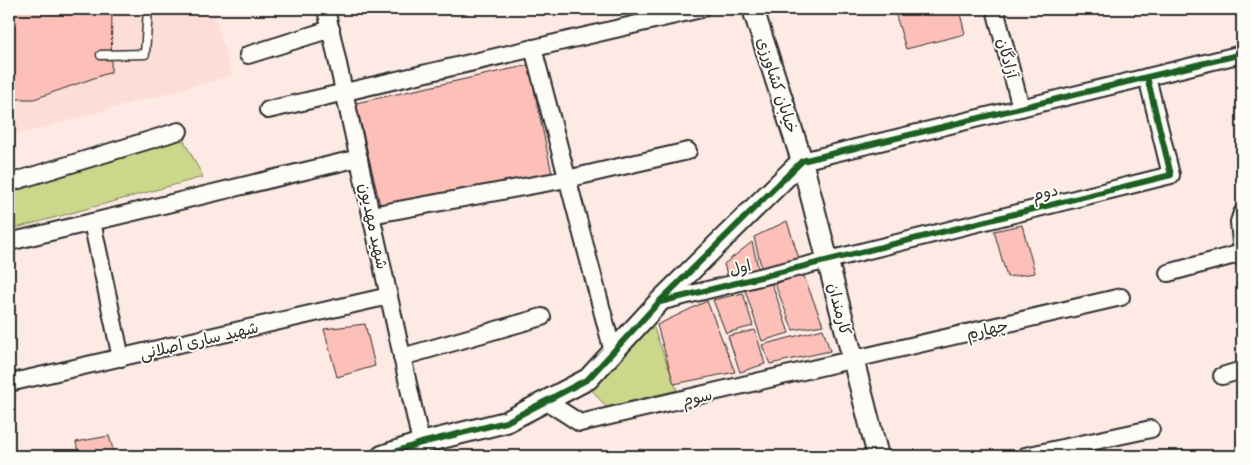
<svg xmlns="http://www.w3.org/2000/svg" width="1251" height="465" font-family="Sriracha,'Playpen Sans Arabic',sans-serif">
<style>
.built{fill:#fdddd7}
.green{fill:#ccd78b;stroke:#7c815b}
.building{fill:#fcc0b8;stroke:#2b2b2b}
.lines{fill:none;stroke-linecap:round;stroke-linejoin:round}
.service-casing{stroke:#2b2b2b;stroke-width:11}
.minor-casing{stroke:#2b2b2b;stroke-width:20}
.tertiary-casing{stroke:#2b2b2b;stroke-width:24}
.service{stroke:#fdfcf7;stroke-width:8}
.minor{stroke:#fdfcf7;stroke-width:16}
.tertiary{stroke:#fdfcf7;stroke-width:20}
.cycleway-casing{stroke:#fdfcf7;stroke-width:9}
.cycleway{stroke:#1b5e20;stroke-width:6}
.labels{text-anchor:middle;stroke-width:4;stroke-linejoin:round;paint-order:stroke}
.street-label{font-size:16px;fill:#2b2b2b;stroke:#fdfcf7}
</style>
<rect width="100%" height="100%" fill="#fdeae4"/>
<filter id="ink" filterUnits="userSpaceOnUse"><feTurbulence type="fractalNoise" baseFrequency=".02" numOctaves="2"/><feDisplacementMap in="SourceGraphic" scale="10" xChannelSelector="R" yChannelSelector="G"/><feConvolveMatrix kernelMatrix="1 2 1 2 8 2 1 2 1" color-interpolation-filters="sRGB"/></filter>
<g filter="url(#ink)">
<!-- built -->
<path class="built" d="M9,9H213L232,75L9,137Z"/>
<!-- green -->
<g class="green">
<path d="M179,131L203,177L9,230V187Z"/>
<path d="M653,326L677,390L606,407L591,389Z"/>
</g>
<!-- building -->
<g class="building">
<path d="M9,9H112L111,72L34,99H9Z"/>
<path d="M894,9H959L965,34L906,49Z"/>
<path d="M529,65L552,174L380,205L356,103Z"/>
<path d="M787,221L801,265L763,274L754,237Z"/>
<path d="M1022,225L1035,273L1007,277L994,231Z"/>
<path d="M752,242L760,276L730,286L724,264Z"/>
<path d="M803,274L823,325L793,330L775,284Z"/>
<path d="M772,284L789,333L762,341L745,290Z"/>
<path d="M743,293L753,326L726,333L713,300Z"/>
<path d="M707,301L735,372L674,384L657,325Z"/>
<path d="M365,324L375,366L337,377L324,329Z"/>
<path d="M823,329L830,351L770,364L762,345Z"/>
<path d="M755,330L765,364L740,372L728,336Z"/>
<path d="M109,436L115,456H79L76,442Z"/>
</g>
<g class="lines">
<!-- service casing -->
<g class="service-casing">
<path id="service" d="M101,55L145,54L148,9"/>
</g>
<!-- minor casing -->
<g class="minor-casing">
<g id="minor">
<path d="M326,9L421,443"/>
<path d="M995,9L1021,108"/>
<path d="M533,48L613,352"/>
<path d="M248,55L331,29"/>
<path d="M268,110L701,9"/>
<path d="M802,161L1242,54"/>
<path d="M9,183L179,131"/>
<path d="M1242,213L1239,222L1242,253"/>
<path d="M371,215L567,179L688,151"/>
<path d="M92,222L121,358"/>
<path d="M9,242L359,158"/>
<path d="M1168,273L1242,253"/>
<path d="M659,302L1171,175L1147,77"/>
<path d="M402,357L542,317"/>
<path d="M1222,376L1242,370"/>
<path d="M9,383L389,296"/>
<path d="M546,401L580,423L1121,297"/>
<path d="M1025,456L1151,429"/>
</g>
</g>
<!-- tertiary casing -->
<g class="tertiary-casing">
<g id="tertiary">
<path d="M753,9L802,161L878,456"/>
<path d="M382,456L421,443L506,422L588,379L659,302L802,161"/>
</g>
</g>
<!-- service -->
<use href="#service" class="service"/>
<!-- minor -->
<use href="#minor" class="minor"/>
<!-- tertiary -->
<use href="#tertiary" class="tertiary"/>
<!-- cycleway casing -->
<g class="cycleway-casing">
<g id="cycleway">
<path d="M660,302L1171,175L1147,77"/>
<path d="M382,456L421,443L506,422L588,379L659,302L802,161L1242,54"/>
</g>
</g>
<!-- cycleway -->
<use href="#cycleway" class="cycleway"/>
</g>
</g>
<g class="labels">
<!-- street labels -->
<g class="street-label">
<text transform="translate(1008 58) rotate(75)" y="6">آزادگان</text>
<text transform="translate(778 85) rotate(72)" y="6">خیابان کشاورزی</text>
<text transform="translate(1045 192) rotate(-14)" y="6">دوم</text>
<text transform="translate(374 226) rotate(78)" y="6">شهید مهدیون</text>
<text transform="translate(740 267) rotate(-14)" y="6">اول</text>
<text transform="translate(840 309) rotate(76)" y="6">کارمندان</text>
<text transform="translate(987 329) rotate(-13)" y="6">چهارم</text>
<text transform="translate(199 340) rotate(-13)" y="6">شهید ساری اصلانی</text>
<text transform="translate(697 397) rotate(-13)" y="6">سوم</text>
</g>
</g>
<!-- margin -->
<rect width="1251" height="465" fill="none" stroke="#fdfcf7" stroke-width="30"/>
<rect x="15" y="15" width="1221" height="435" fill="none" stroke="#2b2b2b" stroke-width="2" filter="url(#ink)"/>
</svg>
